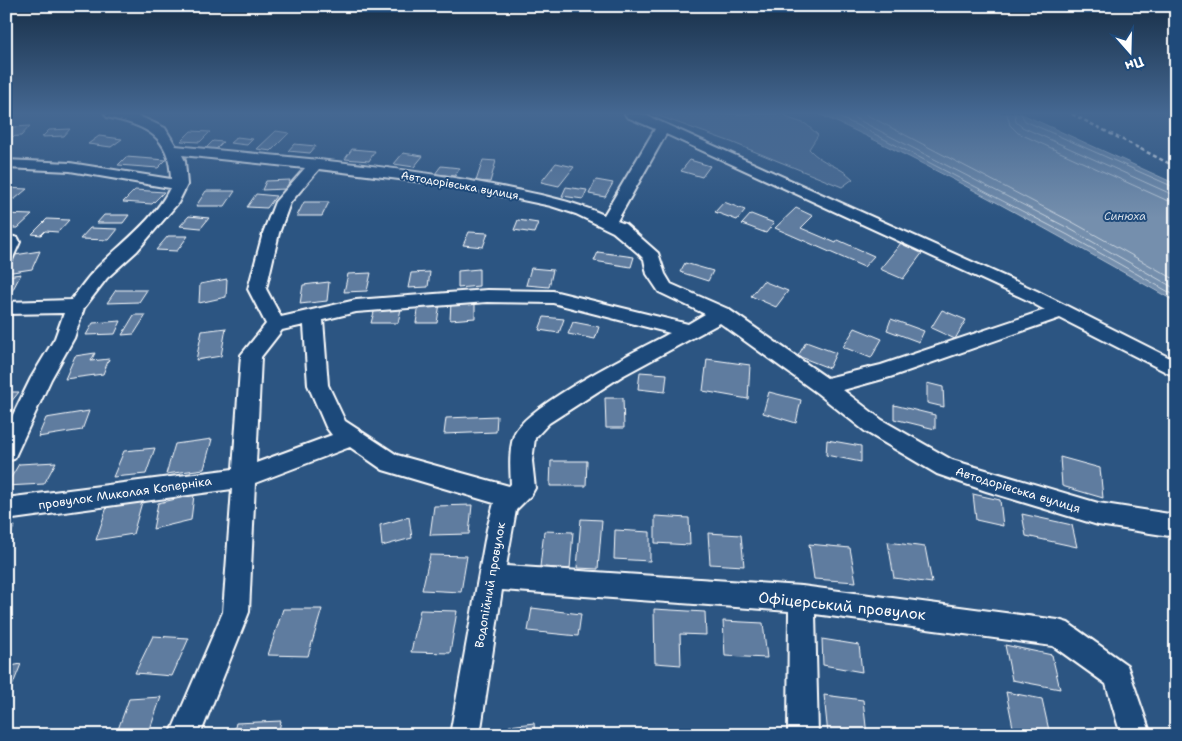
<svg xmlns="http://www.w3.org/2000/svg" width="1182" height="741" font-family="'Shantell Sans',sans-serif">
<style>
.green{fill:#486b92;stroke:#a4b5c8}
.water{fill:#748fad;stroke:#acbcce}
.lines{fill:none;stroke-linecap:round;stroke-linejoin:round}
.shore{stroke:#c7d2de;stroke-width:1}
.building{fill:#5e7c9f;stroke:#fff}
.minor-casing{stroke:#fff;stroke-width:4}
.path{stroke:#fff;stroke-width:2.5;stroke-dasharray:4 3;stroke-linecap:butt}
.minor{fill:#1f4a7a;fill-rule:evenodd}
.labels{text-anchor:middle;stroke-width:4;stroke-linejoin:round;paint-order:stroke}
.far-street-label{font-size:11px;fill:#fff;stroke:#1f4a7a}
.far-water-label{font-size:11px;font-style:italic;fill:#d5dde6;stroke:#1f4a7a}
.street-label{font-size:12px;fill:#fff;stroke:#1f4a7a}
.near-street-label{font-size:15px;fill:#fff;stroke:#1f4a7a}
</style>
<rect width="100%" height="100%" fill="#2c5582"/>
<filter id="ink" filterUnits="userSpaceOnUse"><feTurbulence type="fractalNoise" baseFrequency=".02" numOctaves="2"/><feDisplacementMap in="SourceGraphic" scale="10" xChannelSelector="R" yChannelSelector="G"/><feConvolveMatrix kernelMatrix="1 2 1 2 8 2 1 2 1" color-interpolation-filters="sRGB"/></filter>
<g filter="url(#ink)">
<!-- green -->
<path class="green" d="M653,114H784L788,118L806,124L818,135L809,149C822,164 839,165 853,179L842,187L731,142Z"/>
<!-- water -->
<path class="water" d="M819,114H1022L1176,184V302C1059,236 941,169 819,114Z"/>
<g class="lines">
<!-- shore -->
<g class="shore">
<path d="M831,114L863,128L1068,235L1176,296"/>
<path d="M847,114L1070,229L1176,289"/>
<path d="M865,114L1074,223L1176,280"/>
<path d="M1007,114L1010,125L1018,133L1166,200L1176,202"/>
<path d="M1015,114L1016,122L1022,127L1169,193L1176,194"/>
<path d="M1021,114L1025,121L1176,188"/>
</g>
</g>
<!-- building -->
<g class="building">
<path d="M30,126L21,136L6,137L14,127Z"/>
<path d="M70,129L64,136L42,137L49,130Z"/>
<path d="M191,131L210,132L200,142L181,141Z"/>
<path d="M276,131L289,133L271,151L257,149Z"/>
<path d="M99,136L122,139L111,147L88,144Z"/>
<path d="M237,137L253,139L247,145L230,143Z"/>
<path d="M213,141L223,142L215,150L205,149Z"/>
<path d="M294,144L316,146L310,153L288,151Z"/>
<path d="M352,149L375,151L369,161L345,159Z"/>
<path d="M403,153L423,156L414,167L394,164Z"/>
<path d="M126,157L166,160L158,168L118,165Z"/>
<path d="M483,160L496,161L490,182L476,181Z"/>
<path d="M690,160L710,166L702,177L681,171Z"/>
<path d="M556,163L574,167L559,186L541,182Z"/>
<path d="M441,166L460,168L455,176L435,174Z"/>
<path d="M290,180L286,189L262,190L266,181Z"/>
<path d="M596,180L613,183L605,197L589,194Z"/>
<path d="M566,187L587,190L583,199L562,196Z"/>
<path d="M6,188L27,189L15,199L6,198Z"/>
<path d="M135,190L164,192L152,204L123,202Z"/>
<path d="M206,191H235L225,206H196Z"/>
<path d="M256,194L276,196L267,208L247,207Z"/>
<path d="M304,202H329L322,216H297Z"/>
<path d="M724,202L745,210L737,220L715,212Z"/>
<path d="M796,208L813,216L801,228L836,243L838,240L874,256L864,267L775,228Z"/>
<path d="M6,214L32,215L18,228H6Z"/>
<path d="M751,214L774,223L766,233L742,224Z"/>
<path d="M104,215H129L123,223H97Z"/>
<path d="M189,216L209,218L201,228L180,226Z"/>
<path d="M47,219L69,220L58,232L45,231L41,235L32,234Z"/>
<path d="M518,220L538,223L534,233L514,230Z"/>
<path d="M90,228L118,229L109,240L80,239Z"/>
<path d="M469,232L488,233L483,247L463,245Z"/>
<path d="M168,236H188L177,251L156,250Z"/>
<path d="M901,243L923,252L903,279L880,269Z"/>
<path d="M40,251L32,269L6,273L15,255Z"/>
<path d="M598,252L634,257L631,267L594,261Z"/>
<path d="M685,263L713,271L708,281L680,272Z"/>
<path d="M531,268L553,270L549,287L526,285Z"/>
<path d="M479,269V286L458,288V271Z"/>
<path d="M430,272L428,287L408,288L411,273Z"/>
<path d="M371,273L367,291L344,292L348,274Z"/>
<path d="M21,274L12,291H6V276Z"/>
<path d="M227,279L226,297L199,303L200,284Z"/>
<path d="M763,281L788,291L776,307L751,296Z"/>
<path d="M329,282L327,301L300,304L303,285Z"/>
<path d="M116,290H147L139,302L107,303Z"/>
<path d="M475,300V318L450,320L451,302Z"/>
<path d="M440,303L437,323H416L419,304Z"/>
<path d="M402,304L398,323H371L376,305Z"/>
<path d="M942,310L966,320L955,339L931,328Z"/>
<path d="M134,315H146L134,334L122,335Z"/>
<path d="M544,317L564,319L559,333L539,330Z"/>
<path d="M891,319L924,331L919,342L887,330Z"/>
<path d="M121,321L115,334L86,335L93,323Z"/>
<path d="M573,322L599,327L595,339L568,334Z"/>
<path d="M226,328L221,356L196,360L202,331Z"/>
<path d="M855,328L882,339L871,358L843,347Z"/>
<path d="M806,342L836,353L829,368L798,356Z"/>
<path d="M95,353L91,361L109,359L103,374L65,379L75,356Z"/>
<path d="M707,359L750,365L748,399L703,391Z"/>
<path d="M640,372L667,374L665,392L638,389Z"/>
<path d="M927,383L943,387L944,407L927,403Z"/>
<path d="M6,392H19L6,408Z"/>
<path d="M769,392L801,400L796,423L763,413Z"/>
<path d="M605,398H623L624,428H606Z"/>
<path d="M894,405L935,415V429L894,419Z"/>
<path d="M89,411L82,430L38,437L46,418Z"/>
<path d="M497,416L496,432L444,434L446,418Z"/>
<path d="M212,439L204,469L166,474L175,444Z"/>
<path d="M827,440L861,446V462L826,455Z"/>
<path d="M155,448L146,474L113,477L124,451Z"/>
<path d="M1060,457L1100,468L1103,498L1062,486Z"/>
<path d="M551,461H587L586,486H550Z"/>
<path d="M56,462L44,484L6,486L19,464Z"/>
<path d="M973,494L1000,500L1003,526L976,520Z"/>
<path d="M194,495L191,520L153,529L158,503Z"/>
<path d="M142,502L133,534L96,540L107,507Z"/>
<path d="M472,505L469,534L430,535L434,506Z"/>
<path d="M1022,514L1072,525L1077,547L1026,536Z"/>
<path d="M655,516L689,518L690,545L655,543Z"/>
<path d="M409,517L412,538L382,546L380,525Z"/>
<path d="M581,519L602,520L598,569L577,568Z"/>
<path d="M6,526H15L6,541Z"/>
<path d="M615,530L650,532V561L614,559Z"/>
<path d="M544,531L573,532L570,569L540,567Z"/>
<path d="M708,533L741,535L744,566L710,564Z"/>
<path d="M888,542L925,547L932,583L894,578Z"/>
<path d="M809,544L850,548L856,582L814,579Z"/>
<path d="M430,555L467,556L461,592L422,590Z"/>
<path d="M532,608L581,614L578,636L528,631Z"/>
<path d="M283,609H322L308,656L268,655Z"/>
<path d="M654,609L705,612L706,635L680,634L681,665L655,663Z"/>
<path d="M420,610L457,611L450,653L411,652Z"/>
<path d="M723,621L763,623L767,658L725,656Z"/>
<path d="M153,636L189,638L172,676L135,673Z"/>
<path d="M822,639L859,645L862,672L823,665Z"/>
<path d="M1005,645L1052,655L1060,689L1012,680Z"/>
<path d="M21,664L6,702V667Z"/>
<path d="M1006,692L1042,699L1050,735L1013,727Z"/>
<path d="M824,695L863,700L867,735H828Z"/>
<path d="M161,697L148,735H116L129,699Z"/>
<path d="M281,721L278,735H233L236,723Z"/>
<path d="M534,723L535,735H509V726Z"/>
</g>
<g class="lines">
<!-- minor casing -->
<g class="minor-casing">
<g id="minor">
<path d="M105,114H130L139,116L165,128L176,146C281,157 388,164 492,185C530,193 568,199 604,215L655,129L627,117L625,114H643L1037,291L1176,361V377L1060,318L890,377L843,390L882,420L952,460L1098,503L1176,515V537L1098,525L986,491L937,474L866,432L817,393L720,323L622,376L549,423L535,438L532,461L535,488L531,495L516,510L506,566L802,586L1058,620L1068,623L1127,665L1151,735H1121L1106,684L1053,646L815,614L818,735H788L789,611L502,590L480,735H450L487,529L494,503L383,470L350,447L255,483L249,612L200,735H170L223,612L232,489L6,520V498L233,469L241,355L266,324L248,289L263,233L275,202L305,168L182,155L185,161L187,185L178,203L137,251L107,278L84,308L74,338L51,379L14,459L6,461V429L31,378L55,338L64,313L6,314V302L71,300C79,290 86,279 95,270C121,243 153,222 170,188L70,171L6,168V160L70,163L171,179C170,135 146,126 107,117ZM666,134L1025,299L1045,310L881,365L827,378L728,309L671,284L665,274L658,253L625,224L617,221ZM319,169L455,186L551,206L576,214L613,232L638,253L644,259L647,274L659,292L705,314L688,324L553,291L487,290L356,300L281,317L266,289L279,233L290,203ZM487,302L553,303L670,333C640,349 524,406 514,435C509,450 510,468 511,484L509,486L397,455L345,421L328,385L323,320L356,312ZM304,325L308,385L326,427L332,435L256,463L261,357L282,330Z"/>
<path d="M6,235L18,238L20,242L12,260L6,261Z"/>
</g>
</g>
<!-- path -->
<path class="path" d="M1072,114L1176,167"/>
<!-- minor -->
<use href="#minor" class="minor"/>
</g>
</g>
<!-- sky -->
<linearGradient id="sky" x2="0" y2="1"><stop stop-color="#182f48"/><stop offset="0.52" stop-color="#456892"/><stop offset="1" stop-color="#456892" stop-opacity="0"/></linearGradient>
<rect width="1182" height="218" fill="url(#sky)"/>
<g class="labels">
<!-- far-street labels -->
<g class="far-street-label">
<text transform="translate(460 185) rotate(10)" y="4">Автодорівська вулиця</text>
</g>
<!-- far-water labels -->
<g class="far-water-label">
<text x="1125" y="220">Синюха</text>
</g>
<!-- street labels -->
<g class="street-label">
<text transform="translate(1018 490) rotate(17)" y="4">Автодорівська вулиця</text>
<text transform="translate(125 493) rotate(-8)" y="4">провулок Миколая Коперніка</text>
<text transform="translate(490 585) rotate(-80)" y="4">Водопійний провулок</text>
</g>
<!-- near-street labels -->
<g class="near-street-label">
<text transform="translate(842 606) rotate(6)" y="5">Офіцерський провулок</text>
</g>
</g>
<!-- margin -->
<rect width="1182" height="741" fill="none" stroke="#1f4a7a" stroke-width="25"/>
<rect x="12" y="12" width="1157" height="716" fill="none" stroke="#fff" stroke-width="2" filter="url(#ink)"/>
<!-- north arrow -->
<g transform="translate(1130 52) rotate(160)" stroke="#1f4a7a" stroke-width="4" paint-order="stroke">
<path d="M0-4L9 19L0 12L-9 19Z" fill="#ffffff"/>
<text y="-8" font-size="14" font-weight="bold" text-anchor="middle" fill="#ffffff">Пн</text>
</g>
</svg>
